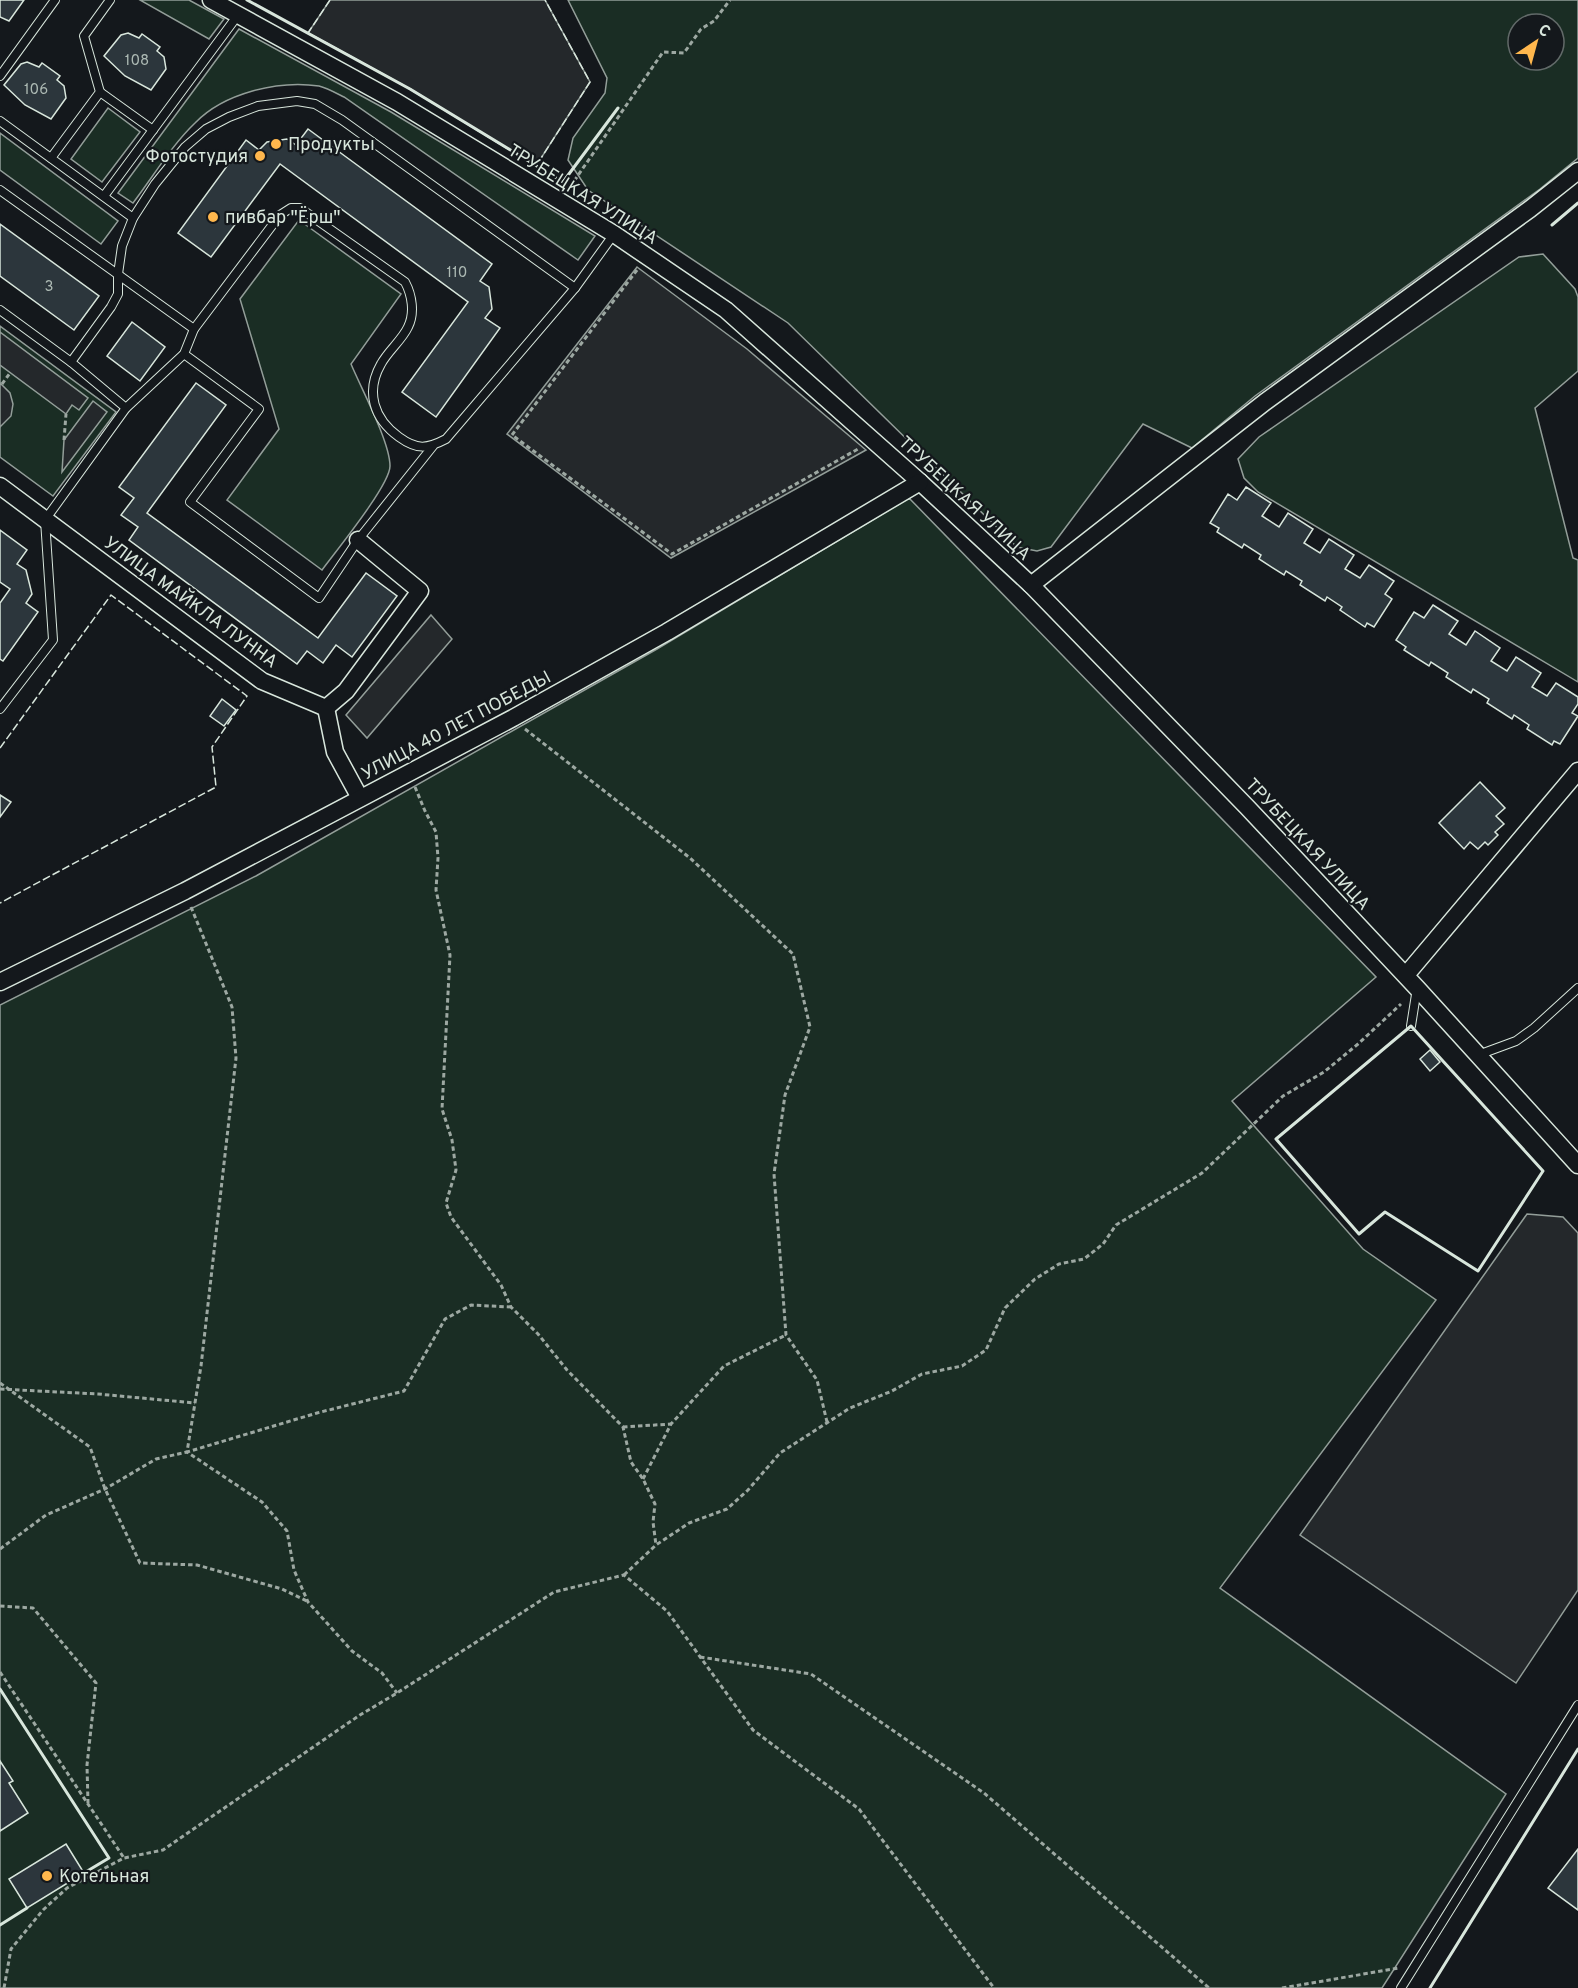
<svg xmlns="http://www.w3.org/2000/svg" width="1578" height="1988" font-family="Overpass,sans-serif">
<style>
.green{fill:#1a2d24;stroke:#939e99;stroke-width:1.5;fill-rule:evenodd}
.parking{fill:#24282b;stroke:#939e99;stroke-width:1.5}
.building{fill:#2c363c;stroke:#d8e6dc;stroke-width:1.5}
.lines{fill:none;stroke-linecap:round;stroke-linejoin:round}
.service-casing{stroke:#d8e6dc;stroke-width:10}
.minor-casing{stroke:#d8e6dc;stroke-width:19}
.path{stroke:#9da8a2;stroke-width:3;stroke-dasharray:4.5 3;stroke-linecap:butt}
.service{stroke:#14181c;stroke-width:8}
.minor{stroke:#14181c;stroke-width:16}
.fence{stroke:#d8e6dc;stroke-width:1.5;stroke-dasharray:8 3;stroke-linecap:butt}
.wall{stroke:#d8e6dc;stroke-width:3}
.poi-dot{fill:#ffb74d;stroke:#14181c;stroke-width:2}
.labels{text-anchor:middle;stroke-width:4.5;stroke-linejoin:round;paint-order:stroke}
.number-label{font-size:15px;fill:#adbab4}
.poi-label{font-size:18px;fill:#d8e6dc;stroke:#14181c;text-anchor:start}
.street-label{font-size:18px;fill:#d8e6dc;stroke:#14181c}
</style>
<rect width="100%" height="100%" fill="#14181c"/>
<!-- green -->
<g class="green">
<path d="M140,0H189L224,19L209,39Z"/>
<path d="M568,0H1578V158L1540,189L1255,396L1192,448L1143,424L1051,547L1037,551L1017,547L788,323L588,190L568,160L573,138L605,93L607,78ZM1518,24H1554V60H1518Z"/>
<path d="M239,29L391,112L595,236L578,260L344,97C336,93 327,88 319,86C278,80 224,93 195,123C171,146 153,177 133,203L118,193Z"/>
<path d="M108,108L140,132L102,182L71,159Z"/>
<path d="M0,133L118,221L101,244L0,170Z"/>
<path d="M299,220L401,294L351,364C361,388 390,442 390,466C390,485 336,551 322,570L227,500L279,429L240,299Z"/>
<path d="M1543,254L1575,289L1578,297V371L1535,408L1573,558L1578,560V682L1258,492L1244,478L1238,459L1259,437L1519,257Z"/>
<path d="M0,326L116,412L53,496L0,457Z"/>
<path d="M909,498L1376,977L1232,1101L1363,1249L1436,1300L1220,1588L1506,1794L1382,1988H0V1005L256,876L657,649Z"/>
</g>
<!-- parking -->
<g class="parking">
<path d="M330,0H545L590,82L536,166L410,89L308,33Z"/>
<path d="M637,267L747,349L866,450L671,558L507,434Z"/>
<path d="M0,332L88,398L79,410L72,405L66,414L0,365Z"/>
<path d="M0,383L10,393L13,404L11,416L0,427Z"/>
<path d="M93,401L107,412L62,472L64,440Z"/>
<path d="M431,615L452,639L367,738L346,715Z"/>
<path d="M1527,1214L1563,1217L1578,1233V1590L1516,1683L1300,1535Z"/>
</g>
<!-- building -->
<g class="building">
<path d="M0,0H24L9,21L0,17Z"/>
<path d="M128,33L139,38L142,34L160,47L157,51L164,57L166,69L151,90L125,76L104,56L121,35Z"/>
<path d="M27,62L39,67L42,63L60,76L57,80L64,86L66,98L51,119L25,105L4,85L21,64Z"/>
<path d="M308,129L492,264L480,281L489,287L492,309L485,318L500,328L436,417L402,392L468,302L280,164L211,257L178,233L246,140L259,150L267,142L287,139L296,145Z"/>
<path d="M0,224L99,296L74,330L0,276Z"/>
<path d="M132,322L165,347L140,381L107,356Z"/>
<path d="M196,383L226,405L147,513L318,638L366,573L397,596L352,657L336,645L323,663L307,651L297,664L129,540L138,527L121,515L134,498L119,487Z"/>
<path d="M1246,487L1271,503L1262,516L1279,527L1288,513L1313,529L1304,543L1320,553L1329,539L1354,555L1345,569L1360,578L1369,565L1394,581L1385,594L1392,599L1374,627L1367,623L1365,627L1340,610L1342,607L1327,597L1325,601L1300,585L1302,581L1286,571L1284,575L1259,559L1261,555L1244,544L1242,548L1217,532L1219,528L1210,523L1228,494L1237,500Z"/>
<path d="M0,530L27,550L17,564L26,570L32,594L26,603L38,612L3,661L0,659V603L10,589L0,582Z"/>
<path d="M1433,605L1458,621L1449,634L1466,645L1475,631L1500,648L1491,661L1507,671L1516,657L1541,673L1532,687L1547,696L1556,683L1578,697V704L1572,713L1578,716L1560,744L1554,741L1552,745L1527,729L1529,725L1514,715L1512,719L1487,703L1489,699L1473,689L1471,693L1446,677L1448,673L1431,662L1429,666L1404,650L1406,647L1396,640L1414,612L1424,618Z"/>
<path d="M222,699L236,710L224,726L210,716Z"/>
<path d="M1480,782L1505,808L1496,816L1504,824L1495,832L1498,835L1488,845L1485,842L1478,849L1470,842L1464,849L1439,823Z"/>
<path d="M0,795L11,802L0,817Z"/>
<path d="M1430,1050L1440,1062L1430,1071L1420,1059Z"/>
<path d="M0,1761L13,1781L9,1783L28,1813L0,1831Z"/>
<path d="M66,1844L84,1873L27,1908L9,1879Z"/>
<path d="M1578,1849V1910L1548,1888Z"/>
</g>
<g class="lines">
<!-- service casing -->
<g class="service-casing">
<g id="service">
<path d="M0,76L55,0"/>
<path d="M100,92L153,130"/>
<path d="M0,121L133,218"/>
<path d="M51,158L100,92L84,36L110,0"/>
<path d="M0,190L194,329"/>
<path d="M104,196L238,15"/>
<path d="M0,310L71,362L126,408"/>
<path d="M184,354L259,409L190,502L319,598L358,540L433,446"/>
<path d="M71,362L111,307L118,294V274L122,246L133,218L155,184L185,147L206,129L229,117L258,106L297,101L315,104L342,120L575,288"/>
<path d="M0,709L53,640L45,520L126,408L184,354L194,329L280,215L291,208H300L405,282C412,295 415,313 408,327C402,340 388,351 381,364C365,392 374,419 399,437C417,450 427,449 446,439L575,288L614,234"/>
<path d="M1411,1026L1417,988"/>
<path d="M1478,1055L1516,1041L1534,1028L1578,988"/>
<path d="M1401,1988L1578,1705"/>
</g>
</g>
<!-- minor casing -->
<g class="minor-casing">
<g id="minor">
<path d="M211,0L397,102L614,234L726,310L920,482L1031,585L1247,807L1417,988L1578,1165"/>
<path d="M0,486L262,681L326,708L346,691L420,591L358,540"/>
<path d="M1031,585L1265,402L1530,209L1578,171"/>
<path d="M326,708L335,752L360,798"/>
<path d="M1406,975L1578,771"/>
<path d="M0,982L185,891L513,718L667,632L920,482"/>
</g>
</g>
<!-- path -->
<g class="path">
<path d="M570,187L663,52L684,53L701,29L714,21L730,0"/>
<path d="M637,270L512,435L672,554L858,449"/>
<path d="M2,384L10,373"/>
<path d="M64,440L66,414"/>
<path d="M525,729L690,858L793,954L810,1027L785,1095L774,1174L786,1335L817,1380L827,1422"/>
<path d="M415,787L425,811L436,832L438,858L436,890L450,955L442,1109L452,1140L456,1170L446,1203L451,1217L501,1285L511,1307L538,1334L567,1370L623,1427L631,1462L643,1479L655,1504L653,1522L656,1545"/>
<path d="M191,907L232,1007L236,1058L201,1366L187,1452L317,1413L404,1391L445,1319L471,1305L511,1307"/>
<path d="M0,1383L90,1447L105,1489L140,1563L197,1565L282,1589L307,1601"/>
<path d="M0,1389L98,1394L195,1403"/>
<path d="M623,1427L671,1424"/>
<path d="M643,1479L671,1424L724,1366L786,1335"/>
<path d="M0,1549L46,1515L105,1489L156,1459L187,1452L262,1502L287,1531L294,1570L308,1602L352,1651L382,1673L397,1693"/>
<path d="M624,1575L656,1545L689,1523L727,1509L748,1490L780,1453L850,1408L892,1391L922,1374L962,1366L986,1350L1005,1308L1035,1279L1059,1264L1084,1259L1103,1244L1116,1225L1202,1173L1283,1096L1324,1072L1358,1044L1401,1004"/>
<path d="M0,1606L33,1608L96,1683L87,1765L88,1803"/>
<path d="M700,1657L811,1674L984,1793L1209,1988"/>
<path d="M0,1672L124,1858"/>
<path d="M4,1988L11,1949L43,1910L67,1888L124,1858L163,1850L360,1715L397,1693L554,1592L624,1575L667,1611L753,1730L859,1809L994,1988"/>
<path d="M1282,1988L1399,1968"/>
</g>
<!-- service -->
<use href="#service" class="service"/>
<!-- minor -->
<use href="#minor" class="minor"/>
<!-- fence -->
<g class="fence">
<path d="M330,0L308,33L410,89L536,166L590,82L545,0"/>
<path d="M0,748L111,595L247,696L212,747L216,787L0,903"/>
</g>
<!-- wall -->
<g class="wall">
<path d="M247,0L410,89L563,182L618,108"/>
<path d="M1552,225L1578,203"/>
<path d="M1411,1026L1543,1171L1478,1271L1385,1212L1359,1234L1276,1139Z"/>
<path d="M0,1689L109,1858L84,1873"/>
<path d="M0,1925L27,1908"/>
<path d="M1430,1988L1578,1749"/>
</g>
</g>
<!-- markers -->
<g class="poi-dot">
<circle cx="276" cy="144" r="6"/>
<circle cx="260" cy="156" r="6"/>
<circle cx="213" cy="217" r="6"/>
<circle cx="47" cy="1876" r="6"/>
</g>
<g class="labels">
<!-- number labels -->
<g class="number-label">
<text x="137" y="65">108</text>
<text x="36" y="94">106</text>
<text x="457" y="277">110</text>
<text x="49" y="291">3</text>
</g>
<!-- poi labels -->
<g class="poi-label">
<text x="288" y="150">Продукты</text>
<text x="248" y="162" text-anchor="end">Фотостудия</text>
<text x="225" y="223">пивбар "Ёрш"</text>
<text x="59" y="1882">Котельная</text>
</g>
<!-- street labels -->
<g class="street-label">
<text transform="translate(583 194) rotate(32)" y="6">ТРУБЕЦКАЯ УЛИЦА</text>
<text transform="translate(965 498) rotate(43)" y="6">ТРУБЕЦКАЯ УЛИЦА</text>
<text transform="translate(191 602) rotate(36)" y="6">УЛИЦА МАЙКЛА ЛУННА</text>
<text transform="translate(456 725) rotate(-28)" y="6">УЛИЦА 40 ЛЕТ ПОБЕДЫ</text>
<text transform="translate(1308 844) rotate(47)" y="6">ТРУБЕЦКАЯ УЛИЦА</text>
</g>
</g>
<!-- north arrow -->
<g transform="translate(1536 42) rotate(36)"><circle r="28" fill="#14181c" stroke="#626a69" stroke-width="1.5"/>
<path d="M0-4.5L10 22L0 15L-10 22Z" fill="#ffb74d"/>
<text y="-9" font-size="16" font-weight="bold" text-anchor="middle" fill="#d8e6dc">С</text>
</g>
</svg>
